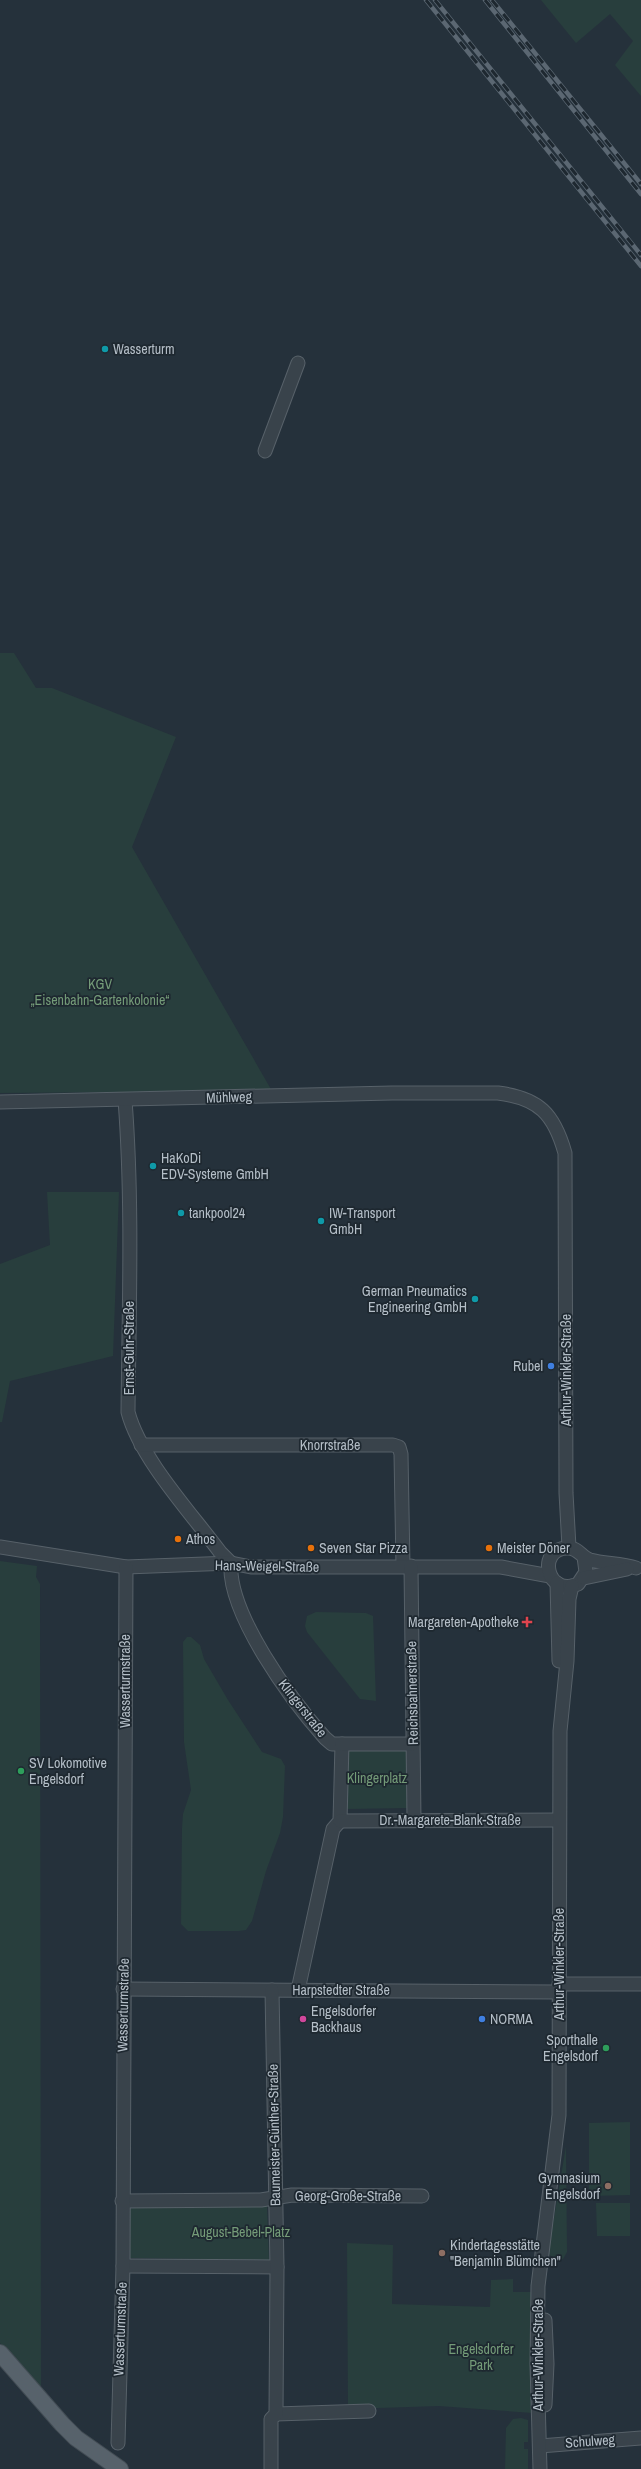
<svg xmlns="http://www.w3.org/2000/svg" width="641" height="2469" font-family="'Archivo Narrow',sans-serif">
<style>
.green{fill:#283e3d}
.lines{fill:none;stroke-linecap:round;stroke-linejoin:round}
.minor-casing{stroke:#576169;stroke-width:15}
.major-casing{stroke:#424c54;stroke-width:18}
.minor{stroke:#39434b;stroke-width:13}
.major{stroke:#57626b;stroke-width:16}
.rail-casing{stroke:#5b6772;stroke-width:4.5}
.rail{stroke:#1e2830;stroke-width:3;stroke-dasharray:9;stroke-linecap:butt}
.culture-dot{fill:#0f9aa8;stroke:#1e2830;stroke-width:1.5}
.shop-dot{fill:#3f7fe0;stroke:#1e2830;stroke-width:1.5}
.food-dot{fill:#e8710a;stroke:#1e2830;stroke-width:1.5}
.health-dot{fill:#e0444e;stroke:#1e2830;stroke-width:1.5}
.leisure-dot{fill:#2e9e5b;stroke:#1e2830;stroke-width:1.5}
.hotel-dot{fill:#d1479c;stroke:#1e2830;stroke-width:1.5}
.education-dot{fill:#8d6e63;stroke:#1e2830;stroke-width:1.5}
.labels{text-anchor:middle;stroke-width:3.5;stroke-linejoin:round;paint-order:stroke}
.poi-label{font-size:14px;fill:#b4bec7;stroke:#1e2830;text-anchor:start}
.park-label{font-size:14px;fill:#749b78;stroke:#1e2830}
.street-label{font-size:14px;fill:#b4bec7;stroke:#1e2830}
</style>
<rect width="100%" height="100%" fill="#25313b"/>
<!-- green -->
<g class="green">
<path d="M541,0H641V96L615,65L633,41L610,14L576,43Z"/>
<path d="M0,653H14L36,688H52L176,737L132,847L272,1091L0,1093Z"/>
<path d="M47,1192H119L113,1356L10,1381L2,1422H0V1264L50,1245Z"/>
<path d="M0,1561L37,1566L36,1577L40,1584L41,2390L0,2343Z"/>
<path d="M316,1612L366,1613L373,1616L376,1701L360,1699L307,1632L305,1626L307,1616Z"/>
<path d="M187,1637H191L200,1645L204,1659L228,1700L262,1752L281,1759L285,1766L283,1817L280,1833L266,1871L252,1921L246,1930L239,1931H188L181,1924L182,1828L183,1814L191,1790L184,1742L183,1642Z"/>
<path d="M406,1747L407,1808L347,1809L346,1748Z"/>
<path d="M630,2122V2195L589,2196V2123Z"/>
<path d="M566,2146L567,2252L563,2259H554L549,2254V2248Z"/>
<path d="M596,2203H630V2236H597Z"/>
<path d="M129,2205H267L269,2260L129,2258Z"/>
<path d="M347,2243L393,2245L392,2304L490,2307L491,2280L513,2279V2292H534L533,2413L439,2406L348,2409Z"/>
<path d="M521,2418L528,2420V2442H524V2449H528V2469H505L506,2428L513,2419Z"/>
</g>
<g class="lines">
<!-- minor casing -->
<g class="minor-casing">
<g id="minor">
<path d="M265,451L298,363"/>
<path d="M125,1100C133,1204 129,1309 128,1412C140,1458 191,1513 220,1552L231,1563"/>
<path d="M0,1102L392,1093H498C539,1098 554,1114 565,1153L566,1493L569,1547"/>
<path d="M141,1445H393L399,1447L401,1454L403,1566"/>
<path d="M0,1547L126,1567L231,1563L251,1567H501L550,1576"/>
<path d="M584,1557L586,1572L578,1584C547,1598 536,1549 567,1548C578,1547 581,1557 590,1560C605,1564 621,1563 636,1568"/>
<path d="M231,1563C227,1613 292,1701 325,1738L332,1744H342L340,1821L333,1829L298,1990"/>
<path d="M411,1566L414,1820"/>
<path d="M584,1578L627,1569"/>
<path d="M557,1583L559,1661"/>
<path d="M342,1744H412"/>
<path d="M340,1821L559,1820"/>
<path d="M559,1984H641"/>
<path d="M123,1989L559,1992"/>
<path d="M122,2201L261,2200L292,2195L422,2196"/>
<path d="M123,2266L277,2267"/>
<path d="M545,2405L547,2364L545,2320"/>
<path d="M276,2414L369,2411"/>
<path d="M118,2443L123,2266L126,1567"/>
<path d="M540,2446L641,2438"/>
<path d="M271,2469V2419L276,2414L277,2267L272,1990"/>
<path d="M540,2469L537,2364L538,2286L559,2115L560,1731L567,1661L569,1599L572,1586"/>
</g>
</g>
<!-- major casing -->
<g class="major-casing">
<path id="major" d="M0,2353L62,2424L76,2438L120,2469"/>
</g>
<!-- minor -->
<use href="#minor" class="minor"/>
<!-- major -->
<use href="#major" class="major"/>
<!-- rail casing -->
<g class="rail-casing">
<g id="rail">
<path d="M426,0L641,266"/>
<path d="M435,0L641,255"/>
<path d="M485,0L641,194"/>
<path d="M492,0L641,184"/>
</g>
</g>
<!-- rail -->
<use href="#rail" class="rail"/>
</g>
<!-- markers -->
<g class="culture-dot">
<circle cx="105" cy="349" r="4"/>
<circle cx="153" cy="1166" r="4"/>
<circle cx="181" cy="1213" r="4"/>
<circle cx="321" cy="1221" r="4"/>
<circle cx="475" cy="1299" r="4"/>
</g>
<g class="shop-dot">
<circle cx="551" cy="1366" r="4"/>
<circle cx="482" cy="2019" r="4"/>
</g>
<g class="food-dot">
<circle cx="178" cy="1539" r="4"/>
<circle cx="311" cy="1548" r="4"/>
<circle cx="489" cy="1548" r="4"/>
</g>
<path class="health-dot" d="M525 1616h4v4h4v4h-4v4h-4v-4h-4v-4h4z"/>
<g class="leisure-dot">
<circle cx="21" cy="1771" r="4"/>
<circle cx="606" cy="2048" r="4"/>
</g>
<circle class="hotel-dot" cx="303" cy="2019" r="4"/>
<g class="education-dot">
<circle cx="608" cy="2186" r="4"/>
<circle cx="442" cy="2253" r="4"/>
</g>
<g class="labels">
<!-- poi labels -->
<g class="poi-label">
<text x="113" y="354">Wasserturm</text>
<text x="161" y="1163">HaKoDi<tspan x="161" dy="16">EDV-Systeme GmbH</tspan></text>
<text x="189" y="1218">tankpool24</text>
<text x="329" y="1218">IW-Transport<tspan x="329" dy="16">GmbH</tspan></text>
<text x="467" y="1296" text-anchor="end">German Pneumatics<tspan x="467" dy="16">Engineering GmbH</tspan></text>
<text x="543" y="1371" text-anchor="end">Rubel</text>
<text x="186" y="1544">Athos</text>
<text x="319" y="1553">Seven Star Pizza</text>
<text x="497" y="1553">Meister Döner</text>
<text x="519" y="1627" text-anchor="end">Margareten-Apotheke</text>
<text x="29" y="1768">SV Lokomotive<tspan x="29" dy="16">Engelsdorf</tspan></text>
<text x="311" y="2016">Engelsdorfer<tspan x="311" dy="16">Backhaus</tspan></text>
<text x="490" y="2024">NORMA</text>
<text x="598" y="2045" text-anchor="end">Sporthalle<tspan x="598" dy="16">Engelsdorf</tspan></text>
<text x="600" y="2183" text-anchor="end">Gymnasium<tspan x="600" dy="16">Engelsdorf</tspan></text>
<text x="450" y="2250">Kindertagesstätte<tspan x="450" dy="16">"Benjamin Blümchen"</tspan></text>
</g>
<!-- park labels -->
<g class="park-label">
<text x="100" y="989">KGV<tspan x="100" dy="16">„Eisenbahn-Gartenkolonie“</tspan></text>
<text x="377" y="1783">Klingerplatz</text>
<text x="241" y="2237">August-Bebel-Platz</text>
<text x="481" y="2354">Engelsdorfer<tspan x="481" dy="16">Park</tspan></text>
</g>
<!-- street labels -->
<g class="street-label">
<text transform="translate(229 1097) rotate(-2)" y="5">Mühlweg</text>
<text transform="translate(129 1348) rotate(-90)" y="5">Ernst-Guhr-Straße</text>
<text transform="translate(566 1370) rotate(-90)" y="5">Arthur-Winkler-Straße</text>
<text x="330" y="1450">Knorrstraße</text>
<text transform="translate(267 1566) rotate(1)" y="5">Hans-Weigel-Straße</text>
<text transform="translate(125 1681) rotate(-90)" y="5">Wasserturmstraße</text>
<text transform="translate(412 1693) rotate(-91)" y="5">Reichsbahnerstraße</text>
<text transform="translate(303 1708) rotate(52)" y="5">Klingerstraße</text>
<text x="450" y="1825">Dr.-Margarete-Blank-Straße</text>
<text transform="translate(559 1964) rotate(-90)" y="5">Arthur-Winkler-Straße</text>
<text x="341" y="1995">Harpstedter Straße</text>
<text transform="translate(123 2005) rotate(-89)" y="5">Wasserturmstraße</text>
<text transform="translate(274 2135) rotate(-91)" y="5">Baumeister-Günther-Straße</text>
<text x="348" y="2201">Georg-Große-Straße</text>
<text transform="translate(120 2329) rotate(-88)" y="5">Wasserturmstraße</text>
<text transform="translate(538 2355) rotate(-90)" y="5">Arthur-Winkler-Straße</text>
<text transform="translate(590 2441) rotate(-4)" y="5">Schulweg</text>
</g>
</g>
</svg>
